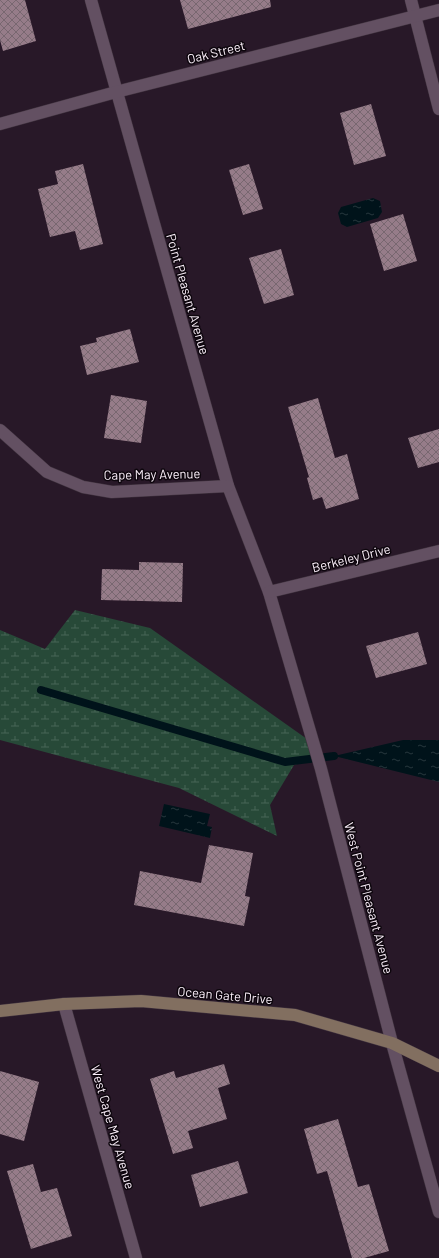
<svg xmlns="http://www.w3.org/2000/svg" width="439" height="1258" font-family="Barlow,sans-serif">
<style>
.wetland{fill:url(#wetland-marsh)}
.water{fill:url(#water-ripples)}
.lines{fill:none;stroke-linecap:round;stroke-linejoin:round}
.stream{stroke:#00131a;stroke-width:8}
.building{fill:url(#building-cross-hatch)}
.street-casing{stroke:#40333f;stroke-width:13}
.secondary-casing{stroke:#40333f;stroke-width:13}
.street{stroke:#635062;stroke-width:12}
.secondary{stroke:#826f60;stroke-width:12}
.labels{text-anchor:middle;stroke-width:3;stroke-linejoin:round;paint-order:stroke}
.street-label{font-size:13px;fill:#fcf0fb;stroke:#0d060d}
</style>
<defs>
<pattern id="wetland-marsh" width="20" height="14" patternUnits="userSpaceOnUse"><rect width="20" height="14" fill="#274938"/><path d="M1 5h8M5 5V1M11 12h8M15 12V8" fill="none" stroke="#476456"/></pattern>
<pattern id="water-ripples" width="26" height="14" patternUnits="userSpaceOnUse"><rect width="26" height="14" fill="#00131a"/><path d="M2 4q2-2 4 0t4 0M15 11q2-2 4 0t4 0" fill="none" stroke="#26363c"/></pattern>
<pattern id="building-cross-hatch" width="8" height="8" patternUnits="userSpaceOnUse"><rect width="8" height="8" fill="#967c89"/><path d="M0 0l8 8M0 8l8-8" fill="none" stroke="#786770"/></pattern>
</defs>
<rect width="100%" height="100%" fill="#281828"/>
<!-- wetland -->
<path class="wetland" d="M75,610L150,628L307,739L312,760L294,765L270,805L277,836L179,788L0,740V630L45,649Z"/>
<!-- water -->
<g class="water">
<path d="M373,198L380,201L382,212L378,218L347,227L341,224L338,213L341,207Z"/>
<path d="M403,740H439V782L334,756Z"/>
<path d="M164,804L210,814L207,826L212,827L210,838L159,826Z"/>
</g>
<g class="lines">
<!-- stream -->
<path class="stream" d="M41,690L285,762L334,756"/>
</g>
<!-- building -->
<g class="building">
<path d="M0,0H25L36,41L3,51L0,40Z"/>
<path d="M180,0H270L271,7L188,29Z"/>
<path d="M371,104L386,156L354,165L340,113Z"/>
<path d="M83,164L103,244L80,250L75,231L50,237L38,189L58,184L55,171Z"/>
<path d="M249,164L263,209L243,215L229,170Z"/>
<path d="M403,214L417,261L384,271L370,224Z"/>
<path d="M281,249L294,295L264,304L249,258Z"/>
<path d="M130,329L139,362L87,375L80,346L97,342L96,338Z"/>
<path d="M111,395L147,401L141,443L104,438Z"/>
<path d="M318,398L335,458L347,454L359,499L326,509L322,497L313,500L307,478L309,477L288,407Z"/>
<path d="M439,429V462L418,468L408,438Z"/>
<path d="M139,562L183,563L182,602L101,600L102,569L139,570Z"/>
<path d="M418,632L427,664L376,678L366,646Z"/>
<path d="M209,845L253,853L245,896L250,897L244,926L134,905L140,871L201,883Z"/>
<path d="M224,1064L230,1084L218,1088L227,1119L188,1131L193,1148L173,1154L150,1079L174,1071L176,1078Z"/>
<path d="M0,1071L39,1082L24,1141L0,1134Z"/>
<path d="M338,1119L358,1187L369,1184L389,1251L364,1258H352L327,1171L317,1174L304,1129Z"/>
<path d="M238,1161L248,1193L200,1207L191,1175Z"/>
<path d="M33,1164L41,1192L57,1188L72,1236L31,1249L7,1171Z"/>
</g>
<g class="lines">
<!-- street casing -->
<g class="street-casing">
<g id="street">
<path d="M91,0L228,486L269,592L321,769L392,1043L439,1212"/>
<path d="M411,0L439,109"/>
<path d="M0,124L116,92L439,10"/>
<path d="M0,430L47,472L83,487L112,492L228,486"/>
<path d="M269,592L439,551"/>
<path d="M64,1004L136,1258"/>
</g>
</g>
<!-- secondary casing -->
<g class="secondary-casing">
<path id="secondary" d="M0,1011L64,1004L141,1001L295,1015L392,1043L439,1066"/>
</g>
<!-- street -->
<use href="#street" class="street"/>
<!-- secondary -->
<use href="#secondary" class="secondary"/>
</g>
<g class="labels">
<!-- street labels -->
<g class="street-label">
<text transform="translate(216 52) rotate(-14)" y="5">Oak Street</text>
<text transform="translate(188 294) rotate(74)" y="5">Point Pleasant Avenue</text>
<text transform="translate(152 474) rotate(-1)" y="5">Cape May Avenue</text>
<text transform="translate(351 558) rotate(-14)" y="5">Berkeley Drive</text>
<text transform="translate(369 898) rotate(75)" y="5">West Point Pleasant Avenue</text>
<text transform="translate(225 995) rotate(5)" y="5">Ocean Gate Drive</text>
<text transform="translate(113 1127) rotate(74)" y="5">West Cape May Avenue</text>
</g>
</g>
</svg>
